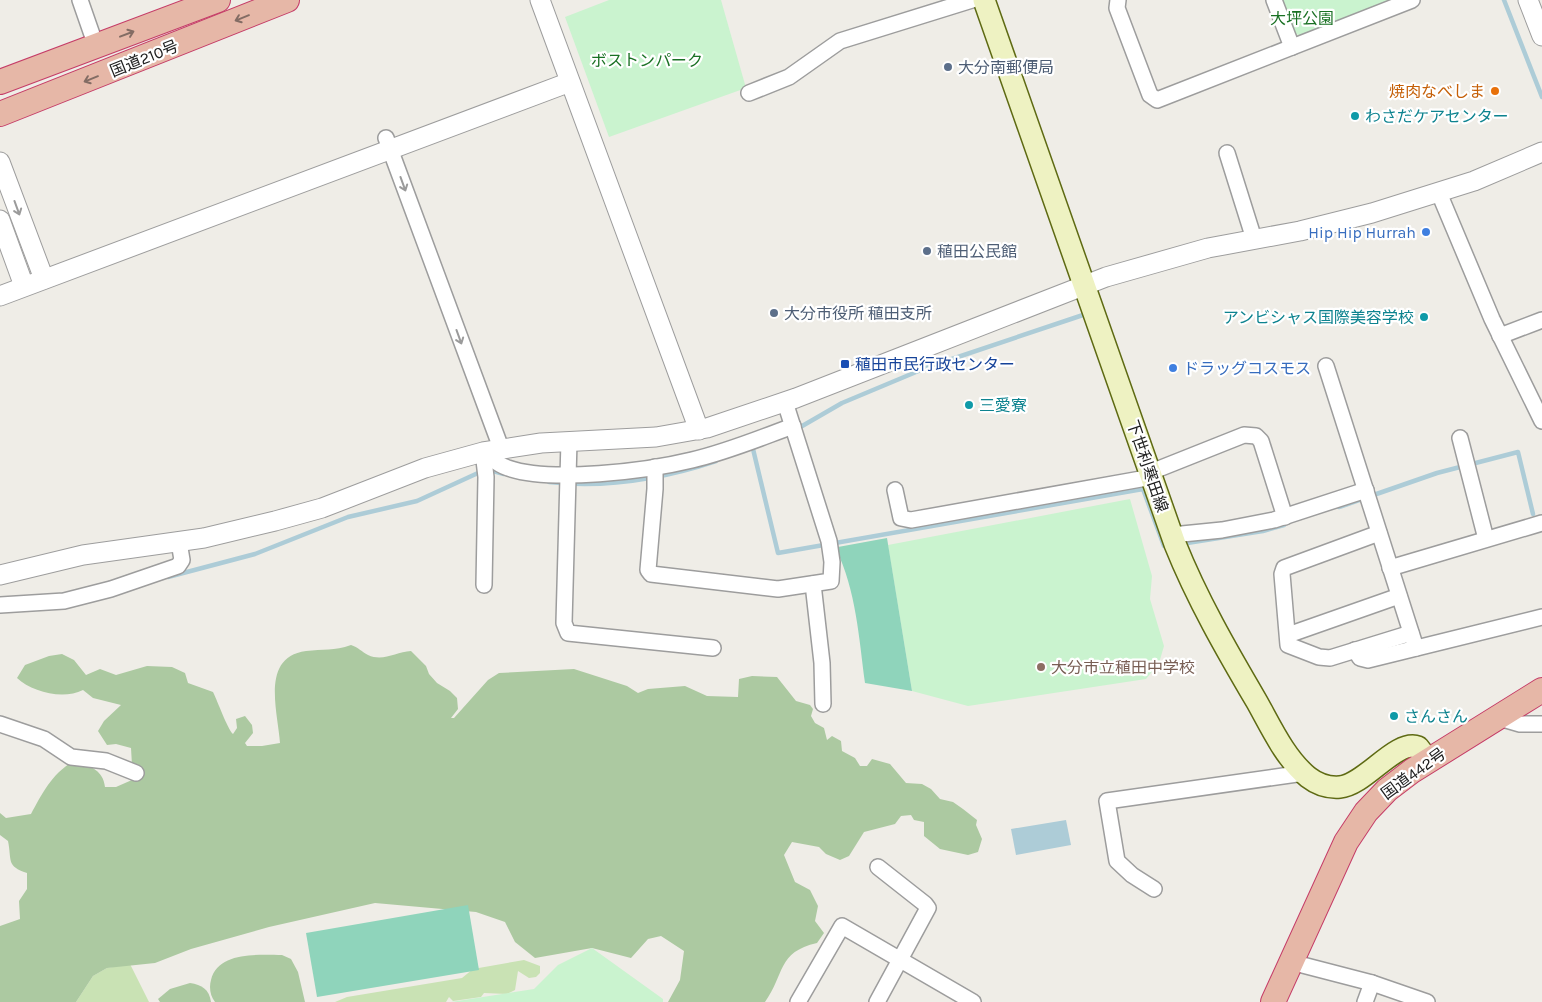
<svg xmlns="http://www.w3.org/2000/svg" width="1542" height="1002" font-family="Karla,'Noto Sans JP',sans-serif">
<style>
.grass{fill:#c9e2b4}
.forest{fill:#acc9a1}
.park{fill:#caf3cf}
.pitch{fill:#8fd4bb}
.water{fill:#adccd7}
.lines{fill:none;stroke-linecap:round;stroke-linejoin:round}
.stream{stroke:#adccd7;stroke-width:4.5}
.minor-casing{stroke:#9d9d9d;stroke-width:18}
.tertiary-casing{stroke:#9d9d9d;stroke-width:21}
.secondary-casing{stroke:#5e6a13;stroke-width:24}
.trunk-casing{stroke:#c53c67;stroke-width:26}
.minor{stroke:#fff;stroke-width:15}
.tertiary{stroke:#fff;stroke-width:19}
.secondary{stroke:#eef2c2;stroke-width:21}
.trunk{stroke:#e6b7a7;stroke-width:24}
.oneway{stroke:#836c64}
.oneway2{stroke:#9b9b9b}
.service-dot{fill:#5c6f8a;stroke:#fff;stroke-width:2}
.food-dot{fill:#e8710a;stroke:#fff;stroke-width:2}
.culture-dot{fill:#0f9aa8;stroke:#fff;stroke-width:2}
.shop-dot{fill:#3f7fe0;stroke:#fff;stroke-width:2}
.transit-dot{fill:#1a4fb4;stroke:#fff;stroke-width:2}
.education-dot{fill:#8d6e63;stroke:#fff;stroke-width:2}
.labels{text-anchor:middle;stroke-width:4.5;stroke-linejoin:round;paint-order:stroke}
.park-label{font-size:16px;fill:#1a7124;stroke:#fff}
.street-label{font-size:16px;fill:#202020;stroke:#fff}
.service-label{font-size:16px;fill:#4e5e75;stroke:#fff;text-anchor:start}
.food-label{font-size:16px;fill:#c56008;stroke:#fff;text-anchor:end}
.culture-label{font-size:16px;fill:#0d838f;stroke:#fff;text-anchor:start}
.shop-label{font-size:16px;fill:#366cbe;stroke:#fff;text-anchor:end}
.transit-label{font-size:16px;fill:#164399;stroke:#fff;text-anchor:start}
.education-label{font-size:16px;fill:#785e54;stroke:#fff;text-anchor:start}
</style>
<rect width="100%" height="100%" fill="#efede7"/>
<!-- grass -->
<g class="grass">
<path d="M524,960L540,966V973L536,977L529,978L518,971L515,990L507,994L484,993L481,997L453,1001L449,997L446,1002H335L347,997L462,978L473,969Z"/>
<path d="M130,964L149,1002H76L93,976L107,968Z"/>
</g>
<!-- forest -->
<g class="forest">
<path d="M351,645C358,647 362,652 368,655C383,662 396,652 411,651L426,666L429,674L437,683L450,691L457,698L458,709L451,718H454L488,680L499,673L574,669L627,686L638,693L648,689L685,686L707,696L738,697L739,679L752,676L777,677L796,701L810,705L813,709L811,716L815,723L824,728L827,740L832,736L841,741L842,751L855,758L860,766H867L872,759L890,764L906,783L922,784L931,789L940,799L953,802L963,809L977,820L976,825L982,839L978,852L968,855L940,849L924,836V822L914,820L911,815L901,816L895,824L864,832L849,856L840,860L826,854L819,847L792,842L784,855L795,882L810,890L818,906L815,921L824,933L817,943C777,952 785,974 765,1002H668L680,980L684,951L661,936L648,939L631,958L592,948L535,958L515,942L505,922L476,912L375,903L269,927L191,949L155,963L107,968L93,976L76,1002H0V926L20,919L19,901L27,889V873C6,866 12,861 8,841L0,835V813L6,818L31,814C42,794 52,773 74,761C89,766 103,769 105,787H116L141,776L132,765L131,748L116,744L107,745L98,731L104,721L121,705L93,698L83,690C63,700 32,692 17,678L25,665L49,656L62,654L74,660L86,675L100,669L116,675L147,666L172,667L185,673L188,683L213,692C218,702 227,728 233,734L237,728L236,719L245,716L252,725L253,733L245,743L247,746H262L280,743C278,712 260,657 306,651C323,649 334,651 351,645Z"/>
<path d="M282,955L291,959L298,972L305,1002H215C210,996 209,987 211,980C218,951 259,955 282,955Z"/>
<path d="M190,983C202,985 209,989 211,1002H160L158,999L170,989Z"/>
</g>
<!-- park -->
<g class="park">
<path d="M609,0H721L746,88L609,137L565,17Z"/>
<path d="M1277,0H1393L1301,36L1289,31Z"/>
<path d="M1130,499L1152,576L1150,599L1164,646L1159,663L1146,679L968,706L912,691L888,545Z"/>
<path d="M592,948L663,999V1002H451L534,989L558,965Z"/>
</g>
<!-- pitch -->
<g class="pitch">
<path d="M887,538L912,691L865,683C859,638 856,590 836,549L838,547Z"/>
<path d="M468,905L479,970L317,997L306,933Z"/>
</g>
<!-- water -->
<path class="water" d="M1066,820L1071,845L1016,855L1011,829Z"/>
<g class="lines">
<!-- stream -->
<g class="stream">
<path d="M1504,0L1542,97"/>
<path d="M797,429L842,403L928,367L1083,315"/>
<path d="M753,449L778,553L1143,489L1164,546L1169,545"/>
<path d="M549,482C605,488 662,479 716,461"/>
<path d="M1339,507L1437,473L1518,452L1533,514"/>
<path d="M1181,544L1263,531L1284,525"/>
<path d="M168,577L255,554L348,517L417,501L478,473L493,471L504,474"/>
</g>
<!-- minor casing -->
<g class="minor-casing">
<g id="minor">
<path d="M80,0L96,46"/>
<path d="M1118,0L1117,8L1150,95L1157,100L1412,0"/>
<path d="M1274,0L1292,47"/>
<path d="M749,93L789,77L840,41L972,0"/>
<path d="M386,138L501,448"/>
<path d="M1227,153L1254,239"/>
<path d="M1439,193L1492,319L1542,421"/>
<path d="M1500,336L1542,320"/>
<path d="M1326,366L1416,648"/>
<path d="M1460,438L1486,539"/>
<path d="M569,441L564,623L568,633L713,648"/>
<path d="M483,452C491,458 498,465 508,468C551,483 647,471 692,460C727,452 760,438 793,426"/>
<path d="M483,452L486,477L484,585"/>
<path d="M655,467V489L648,570L651,574L778,589L831,581L832,562L829,541L785,402"/>
<path d="M1151,472L1244,435L1256,436L1261,441L1285,517"/>
<path d="M895,490L901,518L911,520L1152,477"/>
<path d="M1379,533L1284,568L1282,574L1288,645L1319,657L1330,658L1411,633"/>
<path d="M1172,535L1222,530L1274,520L1366,490"/>
<path d="M1390,568L1542,523"/>
<path d="M813,584L822,663L823,704"/>
<path d="M0,605L64,601L111,589L178,566L182,560L179,542"/>
<path d="M1288,635L1399,596"/>
<path d="M1355,650L1360,658L1368,660L1542,617"/>
<path d="M1496,717L1520,724H1542"/>
<path d="M0,724L44,739L71,757L106,761L136,773"/>
<path d="M1154,889L1132,875L1117,861L1107,801L1304,773"/>
<path d="M1291,962L1372,983L1427,1002"/>
<path d="M798,1002L842,926L973,1002"/>
<path d="M877,1002L928,908L925,904L878,867"/>
<path d="M1365,1002L1372,983"/>
</g>
</g>
<!-- tertiary casing -->
<g class="tertiary-casing">
<g id="tertiary">
<path d="M540,0L699,430"/>
<path d="M1528,0L1542,36"/>
<path d="M0,162L44,279"/>
<path d="M0,220L24,286"/>
<path d="M0,296L570,82"/>
<path d="M0,575L83,555L204,538L275,521L322,508L425,468L483,452L541,443L656,437L707,428L796,398L1106,277L1208,248L1300,231L1372,213L1474,181L1542,152"/>
</g>
</g>
<!-- secondary casing -->
<g class="secondary-casing">
<path id="secondary" d="M984,0L1175,544C1197,599 1227,651 1257,702C1271,727 1285,758 1308,777C1317,784 1328,788 1340,787C1365,785 1396,739 1418,747L1428,760"/>
</g>
<!-- trunk casing -->
<g class="trunk-casing">
<g id="trunk">
<path d="M0,82L218,0"/>
<path d="M0,114L287,0"/>
<path d="M1273,1002L1346,842L1366,812L1387,790L1412,771L1542,690"/>
</g>
</g>
<!-- minor -->
<use href="#minor" class="minor"/>
<!-- tertiary -->
<use href="#tertiary" class="tertiary"/>
<!-- secondary -->
<use href="#secondary" class="secondary"/>
<!-- trunk -->
<use href="#trunk" class="trunk"/>
</g>
<!-- one-way arrows -->
<defs><path id="oneway-shaft" d="M-6 0H5M1.5-3L5.5 0L1.5 3" fill="none" stroke-width="1.6" stroke-linecap="round" stroke-linejoin="round" transform="scale(1.25)"/></defs>
<g class="oneway">
<use href="#oneway-shaft" transform="translate(242 18) rotate(158)"/>
<use href="#oneway-shaft" transform="translate(127 34) rotate(-21)"/>
<use href="#oneway-shaft" transform="translate(91 79) rotate(158)"/>
</g>
<g class="oneway2">
<use href="#oneway-shaft" transform="translate(403 184) rotate(70)"/>
<use href="#oneway-shaft" transform="translate(17 208) rotate(70)"/>
<use href="#oneway-shaft" transform="translate(459 337) rotate(70)"/>
</g>
<!-- markers -->
<g class="service-dot">
<circle cx="948" cy="67" r="5"/>
<circle cx="927" cy="251" r="5"/>
<circle cx="774" cy="313" r="5"/>
</g>
<circle class="food-dot" cx="1495" cy="91" r="5"/>
<g class="culture-dot">
<circle cx="1355" cy="116" r="5"/>
<circle cx="1424" cy="317" r="5"/>
<circle cx="969" cy="405" r="5"/>
<circle cx="1394" cy="716" r="5"/>
</g>
<g class="shop-dot">
<circle cx="1426" cy="232" r="5"/>
<circle cx="1173" cy="368" r="5"/>
</g>
<rect class="transit-dot" x="840" y="359" width="10" height="10" rx="2.5"/>
<circle class="education-dot" cx="1041" cy="667" r="5"/>
<g class="labels">
<!-- park labels -->
<g class="park-label">
<text x="1302" y="24">大坪公園</text>
<text x="647" y="66">ボストンパーク</text>
</g>
<!-- street labels -->
<g class="street-label">
<text transform="translate(144 58) rotate(-22)" y="6">国道210号</text>
<text transform="translate(1148 466) rotate(71)" y="6">下世利寒田線</text>
<text transform="translate(1413 773) rotate(-36)" y="6">国道442号</text>
</g>
<!-- service labels -->
<g class="service-label">
<text x="958" y="73">大分南郵便局</text>
<text x="937" y="257">稙田公民館</text>
<text x="784" y="319">大分市役所 稙田支所</text>
</g>
<!-- food labels -->
<g class="food-label">
<text x="1485" y="97">焼肉なべしま</text>
</g>
<!-- culture labels -->
<g class="culture-label">
<text x="1365" y="122">わさだケアセンター</text>
<text x="1414" y="323" text-anchor="end">アンビシャス国際美容学校</text>
<text x="979" y="411">三愛寮</text>
<text x="1404" y="722">さんさん</text>
</g>
<!-- shop labels -->
<g class="shop-label">
<text x="1416" y="238">Hip Hip Hurrah</text>
<text x="1183" y="374" text-anchor="start">ドラッグコスモス</text>
</g>
<!-- transit labels -->
<g class="transit-label">
<text x="855" y="370">稙田市民行政センター</text>
</g>
<!-- education labels -->
<g class="education-label">
<text x="1051" y="673">大分市立稙田中学校</text>
</g>
</g>
</svg>
